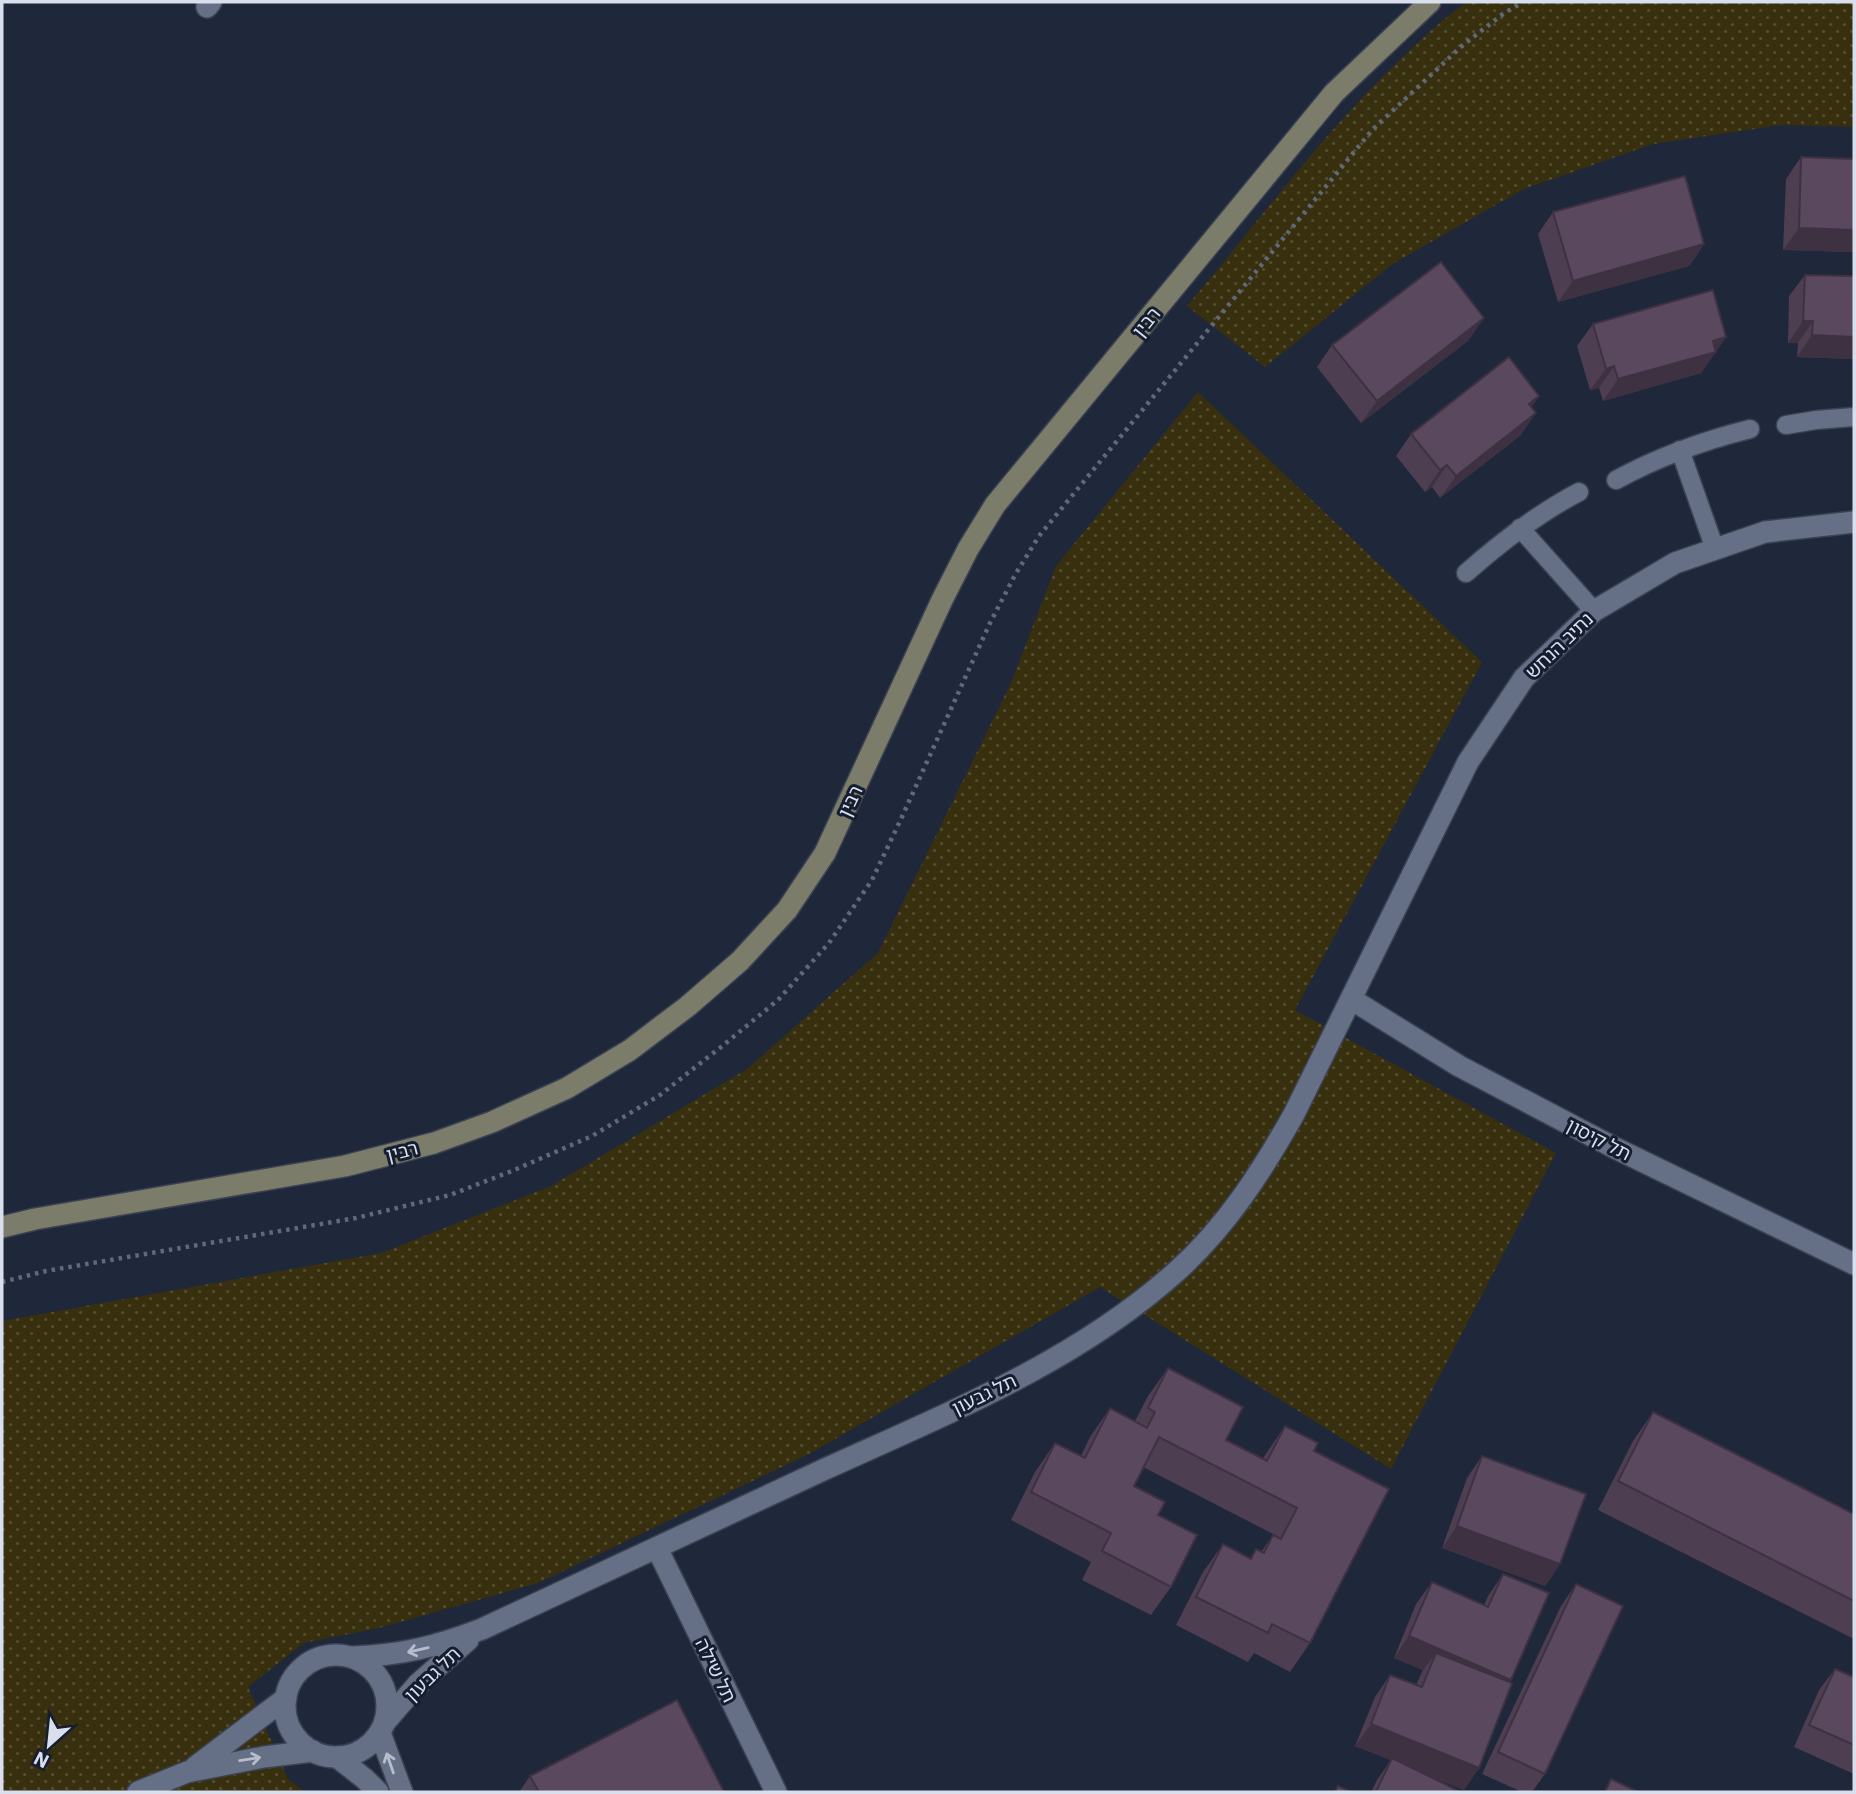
<svg xmlns="http://www.w3.org/2000/svg" width="1856" height="1794" font-family="'IBM Plex Sans','Noto Sans Hebrew',sans-serif">
<style>
.sand{fill:url(#sand-dots)}
.lines{fill:none;stroke-linecap:round;stroke-linejoin:round}
.lane-casing{stroke:#3b4252;stroke-width:21}
.street-casing{stroke:#3b4252;stroke-width:24}
.secondary-casing{stroke:#3b4252;stroke-width:24}
.path{stroke:#616979;stroke-width:4.5;stroke-dasharray:3.5 5;stroke-linecap:butt}
.lane{stroke:#656f86;stroke-width:18}
.street{stroke:#656f86;stroke-width:21}
.secondary{stroke:#7b7c69;stroke-width:21}
.wall{fill:#4d3e51}
.shaded-wall{fill:#3e3242}
.building{fill:#59485e;stroke:#3e3242;stroke-width:2}
.oneway{stroke:#b6bdcd}
.labels{text-anchor:middle;stroke-width:6;stroke-linejoin:round;paint-order:stroke}
.street-label{font-size:19px;fill:#d9dfec;stroke:#151d30}
</style>
<defs>
<pattern id="sand-dots" width="8" height="8" patternUnits="userSpaceOnUse" patternTransform="scale(1.75)"><rect width="8" height="8" fill="#372f0e"/><path d="M2 2h.1M6 6h.1" fill="none" stroke="#534d31" stroke-width="1.8" stroke-linecap="round"/></pattern>
</defs>
<rect width="100%" height="100%" fill="#1f273a"/>
<!-- sand -->
<g class="sand">
<path d="M1467,2H1854V127L1782,125L1653,144L1524,189L1394,263L1265,367L1187,306C1258,223 1322,133 1402,58C1422,38 1444,18 1467,2Z"/>
<path d="M1198,392L1482,662L1295,1010L1556,1153L1391,1469L1100,1287L807,1455L538,1583L379,1628L304,1643L248,1687L288,1779L305,1792H2V1321L381,1253L551,1186L747,1069L878,953L1011,683L1056,566Z"/>
</g>
<g class="lines">
<!-- lane casing -->
<g class="lane-casing">
<g id="lane">
<path d="M1786,425L1816,420L1854,417"/>
<path d="M1680,450L1715,549"/>
<path d="M1616,480C1660,456 1702,441 1750,429"/>
<path d="M1520,528L1594,611"/>
<path d="M1466,573C1501,542 1537,514 1579,492"/>
</g>
</g>
<!-- street casing -->
<g class="street-casing">
<g id="street">
<path d="M207,7L211,2"/>
<path d="M1351,999L1459,1066L1613,1147L1854,1264"/>
<path d="M657,1548L776,1792"/>
<circle cx="336" cy="1706" r="51"/>
<path d="M352,1657C402,1655 435,1647 482,1629C595,1576 709,1523 823,1470C946,1414 1076,1362 1177,1271C1227,1226 1262,1171 1294,1114L1468,762L1524,678L1594,611L1675,563L1765,532L1854,522"/>
<path d="M385,1722L418,1684L468,1640"/>
<path d="M380,1733L402,1792"/>
<path d="M337,1757L365,1779L378,1792"/>
<path d="M195,1767L286,1698"/>
<path d="M138,1792L187,1772L264,1757L313,1751"/>
</g>
</g>
<!-- secondary casing -->
<g class="secondary-casing">
<path id="secondary" d="M2,1227L35,1219L345,1166L434,1143L492,1122L567,1088L630,1050L688,1006L740,961L787,910L825,853L942,600L968,549L995,505L1334,93L1430,2"/>
</g>
<!-- path -->
<path class="path" d="M2,1282L46,1271L356,1218L450,1195L512,1171L592,1136L660,1095L721,1047L778,1000L829,943L872,880L901,819L990,623L1015,575L1039,536L1373,129L1463,45L1503,14L1523,2"/>
<!-- lane -->
<use href="#lane" class="lane"/>
<!-- street -->
<use href="#street" class="street"/>
<!-- secondary -->
<use href="#secondary" class="secondary"/>
</g>
<!-- wall -->
<g class="wall">
<path d="M1801,157L1854,159V252L1783,250L1786,179Z"/>
<path d="M1553,212L1704,244L1689,266L1558,302L1538,234Z"/>
<path d="M1805,275L1854,276V359L1797,357L1798,343H1788L1789,296Z"/>
<path d="M1593,324L1726,337L1701,373L1603,401L1599,388L1590,390L1577,346Z"/>
<path d="M1469,340L1361,423L1317,367L1332,345Z"/>
<path d="M1539,396L1531,407L1521,435L1440,498L1432,487L1425,492L1396,456L1411,434Z"/>
<path d="M1168,1368L1226,1440L1263,1458L1285,1426L1314,1451L1310,1643L1290,1672L1254,1653L1248,1662L1176,1625L1203,1572L1223,1544L1250,1558L1256,1549L1261,1552L1273,1535L1277,1537V1536L1143,1467L1134,1486L1158,1515L1171,1587L1151,1615L1082,1580L1091,1562L1011,1520L1035,1472L1055,1443L1081,1456L1090,1437L1110,1408L1135,1421L1148,1396Z"/>
<path d="M1653,1412L1854,1514V1639L1598,1510L1633,1441Z"/>
<path d="M1482,1456L1560,1564L1545,1586L1442,1548L1467,1478Z"/>
<path d="M1503,1574L1510,1682L1479,1768L1464,1790L1422,1773L1459,1792H1371L1377,1780L1391,1760L1355,1746L1375,1697L1390,1675L1416,1685L1423,1670L1394,1658L1416,1604L1432,1582L1484,1605L1488,1596Z"/>
<path d="M1576,1584L1545,1774L1532,1792H1522L1482,1774L1561,1606Z"/>
<path d="M1835,1669L1854,1677V1774L1794,1747L1819,1690Z"/>
<path d="M530,1776L724,1792H519Z"/>
</g>
<!-- shaded-wall -->
<g class="shaded-wall">
<path d="M1799,228L1854,230V252L1783,250Z"/>
<path d="M1704,244L1689,266L1558,302L1573,281Z"/>
<path d="M1484,318L1469,340L1361,423L1377,401Z"/>
<path d="M1803,321H1813L1798,343H1788Z"/>
<path d="M1812,335L1854,337V359L1797,357Z"/>
<path d="M1726,337L1701,373L1603,401L1618,379L1713,341Z"/>
<path d="M1614,366L1599,388L1590,390L1606,369Z"/>
<path d="M1539,396L1524,418L1529,404Z"/>
<path d="M1536,413L1521,435L1440,498L1456,476Z"/>
<path d="M1447,465L1432,487L1425,492L1440,470Z"/>
<path d="M1457,1526L1560,1564L1545,1586L1442,1548Z"/>
<path d="M1409,1636L1511,1680L1496,1702L1436,1653L1423,1670L1394,1658Z"/>
<path d="M1371,1724L1479,1768L1464,1790L1355,1746Z"/>
</g>
<!-- building -->
<g class="building">
<path d="M1801,157L1854,159V230L1799,228Z"/>
<path d="M1685,176L1704,244L1573,281L1553,212Z"/>
<path d="M1441,262L1484,318L1377,401L1332,345Z"/>
<path d="M1805,275L1854,276V337L1812,335L1813,321H1803Z"/>
<path d="M1713,290L1726,337L1713,341L1716,352L1618,379L1614,366L1606,369L1593,324Z"/>
<path d="M1509,357L1539,396L1529,404L1536,413L1456,476L1447,465L1440,470L1411,434Z"/>
<path d="M1168,1368L1243,1407L1226,1440L1267,1461L1285,1426L1318,1443L1314,1451L1389,1489L1310,1643L1272,1624L1268,1633L1196,1597L1223,1544L1251,1559L1256,1549L1264,1553L1273,1535L1281,1539L1297,1508L1159,1437L1134,1486L1165,1502L1158,1515L1197,1535L1171,1587L1102,1551L1111,1533L1031,1492L1055,1443L1085,1458L1110,1408L1147,1428L1155,1412L1148,1408Z"/>
<path d="M1653,1412L1854,1514V1601L1618,1481Z"/>
<path d="M1482,1456L1586,1494L1560,1564L1457,1526Z"/>
<path d="M1503,1574L1549,1593L1511,1680L1409,1636L1432,1582L1488,1607Z"/>
<path d="M1576,1584L1623,1606L1545,1774L1498,1752Z"/>
<path d="M1436,1653L1512,1683L1479,1768L1371,1724L1390,1675L1422,1687Z"/>
<path d="M1835,1669L1854,1677V1745L1809,1725Z"/>
<path d="M677,1700L724,1792H539L530,1776Z"/>
<path d="M1392,1758L1459,1791V1792H1376Z"/>
<path d="M1611,1779L1638,1792H1605Z"/>
<path d="M1338,1786L1351,1792H1335Z"/>
</g>
<!-- one-way arrows -->
<defs><path id="oneway-shaft" d="M-6 0H5M1.5-3L5.5 0L1.5 3" fill="none" stroke-width="1.6" stroke-linecap="round" stroke-linejoin="round" transform="scale(1.75)"/></defs>
<g class="oneway">
<use href="#oneway-shaft" transform="translate(418 1650) rotate(167)"/>
<use href="#oneway-shaft" transform="translate(250 1759) rotate(-9)"/>
<use href="#oneway-shaft" transform="translate(390 1763) rotate(-109)"/>
</g>
<g class="labels">
<!-- street labels -->
<g class="street-label">
<text transform="translate(1146 322) rotate(-51)" y="7">רבין</text>
<text transform="translate(1559 645) rotate(-44)" y="7">נתיב הנחש</text>
<text transform="translate(850 801) rotate(-65)" y="7">רבין</text>
<text transform="translate(1599 1139) rotate(27)" y="7">תל קיסון</text>
<text transform="translate(402 1151) rotate(-14)" y="7">רבין</text>
<text transform="translate(984 1394) rotate(-26)" y="7">תל גבעון</text>
<text transform="translate(716 1670) rotate(64)" y="7">תל שילה</text>
<text transform="translate(432 1674) rotate(-44)" y="7">תל גבעון</text>
</g>
</g>
<!-- border -->
<rect width="1856" height="1794" fill="none" stroke="#d9dfec" stroke-width="7"/>
<!-- north arrow -->
<g transform="translate(49 1745) rotate(207)" stroke="#151d30" stroke-width="5" paint-order="stroke">
<path d="M0-5L12 26L0 18L-12 26Z" fill="#d9dfec"/>
<text y="-10" font-size="19" font-weight="bold" text-anchor="middle" fill="#d9dfec">N</text>
</g>
</svg>
